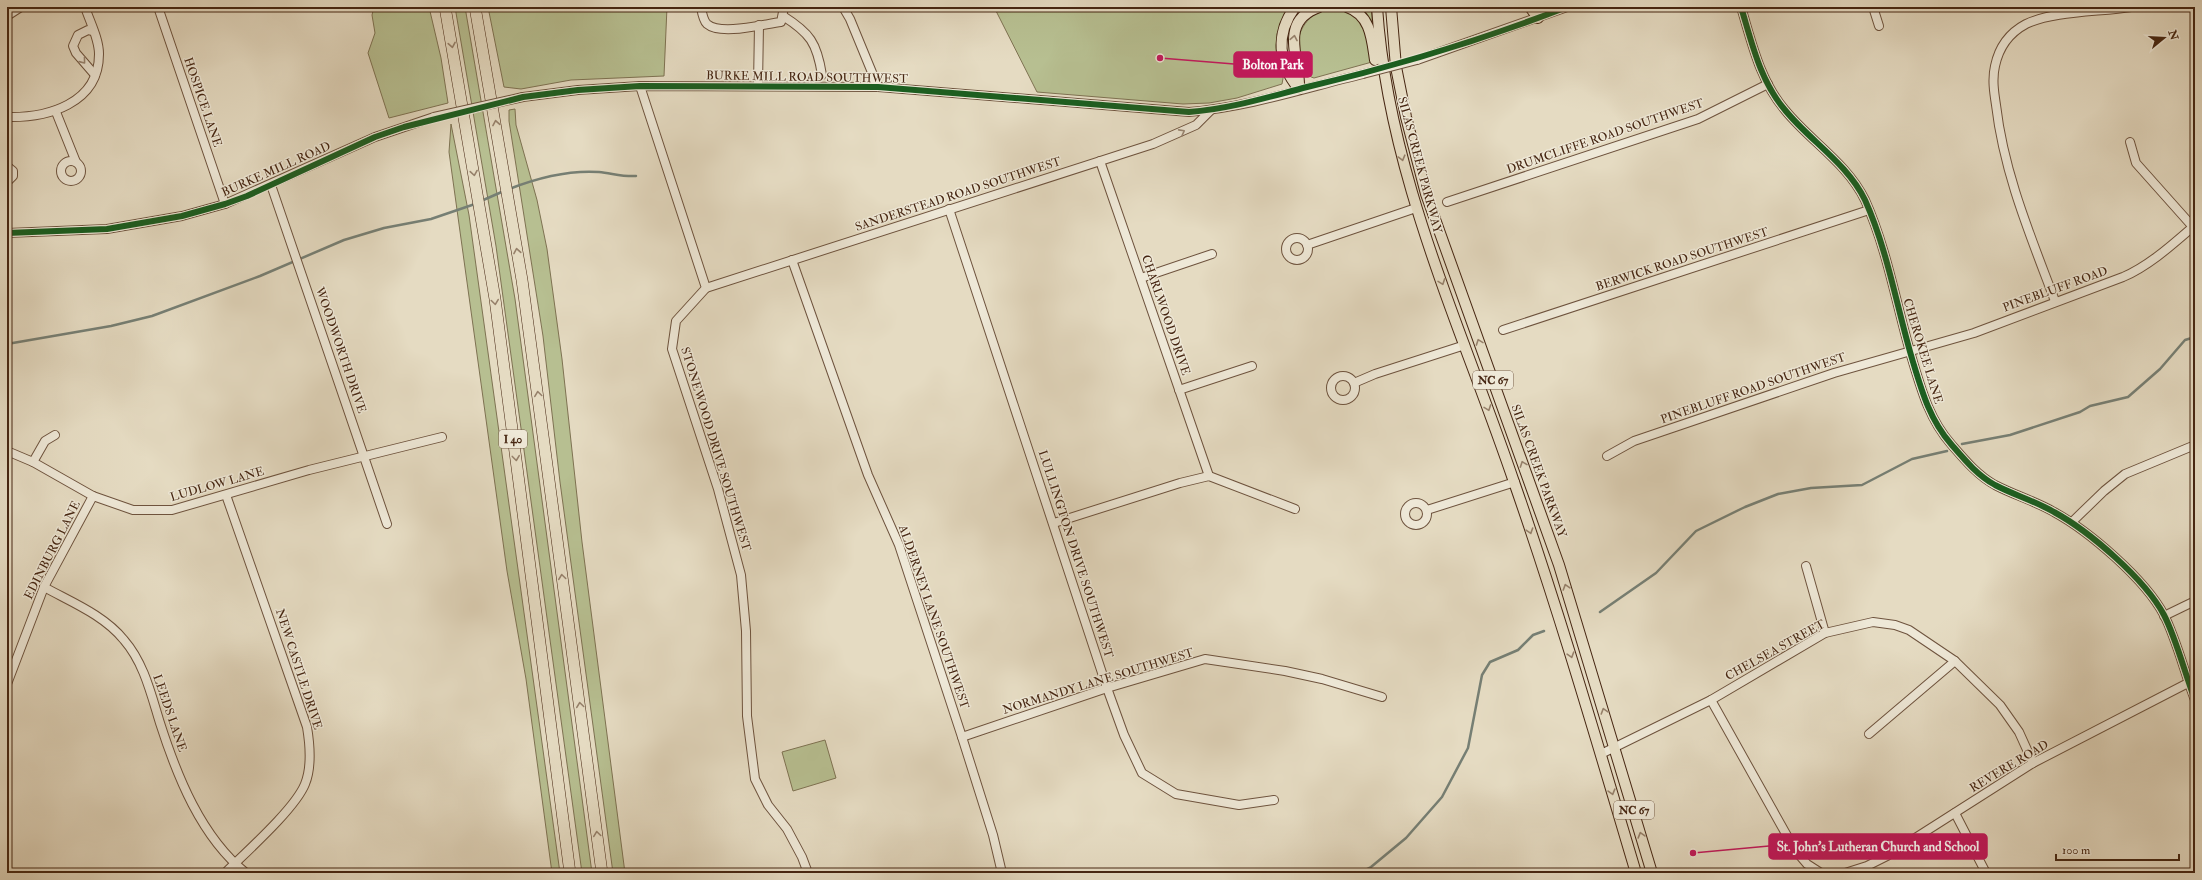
<svg xmlns="http://www.w3.org/2000/svg" width="2202" height="880" font-family="'IM FELL Double Pica',serif">
<style>
.green{fill:#b7bf91;stroke:#7e7252}
.lines{fill:none;stroke-linecap:round;stroke-linejoin:round}
.stream{stroke:#767f74;stroke-width:2.5}
.minor-casing{stroke:#6e533e;stroke-width:10}
.major-casing{stroke:#462612;stroke-width:12}
.highway-casing{stroke:#462612;stroke-width:12}
.minor{stroke:#eee8d7;stroke-width:8}
.major{stroke:#e5dbc2;stroke-width:10}
.highway{stroke:#e5dbc2;stroke-width:11}
.minor-bridge-casing{stroke:#6e533e;stroke-width:10;stroke-linecap:butt}
.minor-bridge{stroke:#eee8d7;stroke-width:8}
.cycleway-casing{stroke:#eee8d7;stroke-width:8}
.cycleway{stroke:#1b5e20;stroke-width:6}
.oneway{stroke:#96806a}
.oneway2{stroke:#9a8774}
.labels{text-anchor:middle;stroke-width:3;stroke-linejoin:round;paint-order:stroke}
.shield{fill:#eee8d7;stroke:#78604d;stroke-width:1}
.shield-label{font-size:11px;font-weight:bold;fill:#462612}
.street-label{font-size:12px;fill:#462612;stroke:#eee8d7}
.leader{fill:none;stroke:#c2185b;stroke-width:1.5}
.callout-dot{fill:#c2185b;stroke:#eee8d7;stroke-width:1.5}
.callout{fill:#c2185b;stroke:#c2185b;stroke-width:1.5}
.callout-label{font-size:13px;text-anchor:middle;font-weight:bold;fill:#fff}
</style>
<rect width="100%" height="100%" fill="#e5dbc2"/>
<filter id="stains"><feTurbulence type="fractalNoise" baseFrequency=".005" numOctaves="4"/><feColorMatrix values="0 0 0 0 .2 0 0 0 0 .09 0 0 0 0 .02 0 0 0 .5 -.17"/></filter>
<radialGradient id="worn" r=".72"><stop offset=".6" stop-color="#630" stop-opacity="0"/><stop offset="1" stop-color="#630" stop-opacity=".3"/></radialGradient>
<!-- green -->
<g class="green">
<path d="M374,7H429L441,58L448,103L389,118L368,53L375,33L372,15Z"/>
<path d="M455,7H465L515,299L592,873H582L496,246Z"/>
<path d="M488,7H667L664,76L571,80L521,89L504,87Z"/>
<path d="M994,7H1289C1267,43 1289,54 1282,84L1237,98L1209,103L1183,104L1037,92Z"/>
<path d="M1355,7H1371L1373,29Z"/>
<path d="M1329,9C1366,8 1366,34 1372,62L1314,78C1288,71 1291,15 1329,9Z"/>
<path d="M515,109L516,125L537,200L547,249L562,359L582,542L625,873H613L560,482L543,336L509,121V110Z"/>
<path d="M451,124L469,215L560,873H552L526,679L507,571L449,152Z"/>
<path d="M825,740L836,778L793,791L782,752Z"/>
</g>
<g class="lines">
<!-- stream -->
<g class="stream">
<path d="M509,189C537,178 569,170 599,172C611,173 623,177 636,176"/>
<path d="M481,201L504,191"/>
<path d="M7,344L111,326L152,316L260,276L344,240L384,228L431,219L475,204"/>
<path d="M1962,444L2010,435L2080,412L2090,406L2128,397L2160,369L2185,340L2195,337"/>
<path d="M1600,612L1656,573L1696,531L1745,507L1778,494L1811,488L1862,485L1912,459L1947,451"/>
<path d="M1359,873L1371,867L1406,838L1442,797L1468,748L1482,675L1490,662L1518,650L1533,635L1544,631"/>
</g>
<!-- minor casing -->
<g class="minor-casing">
<g id="minor">
<path d="M158,7L225,204"/>
<path d="M701,7C702,13 703,20 707,24C721,36 764,24 781,22L784,7"/>
<path d="M843,7L850,19L878,87"/>
<path d="M1741,7C1752,43 1760,81 1785,110C1810,141 1847,163 1865,200C1888,251 1897,309 1913,362C1922,392 1930,420 1951,444C1964,459 1977,475 1995,485C2014,495 2035,501 2054,512C2089,531 2145,579 2164,615C2176,638 2185,674 2195,700"/>
<path d="M1873,7L1879,26"/>
<path d="M7,16L21,7"/>
<path d="M783,16C810,33 817,43 822,75"/>
<path d="M93,31L88,30L78,35L73,46L76,53L95,75"/>
<path d="M1417,60L1567,7"/>
<path d="M758,85L759,25"/>
<path d="M640,86L706,288L676,321L672,349L718,489L741,575L746,631L747,716L755,779L768,805L787,829L802,857L808,873"/>
<path d="M523,97L578,90L640,86L878,87L1189,112C1248,107 1305,88 1363,74"/>
<path d="M56,112L76,162"/>
<path d="M7,117C47,118 99,104 99,54C99,39 90,22 85,7"/>
<path d="M2130,142L2136,163L2193,227"/>
<path d="M1100,161L1209,476"/>
<circle cx="71" cy="171" r="10"/>
<path d="M7,166L13,171V176L7,182"/>
<path d="M271,185L387,524"/>
<path d="M1447,202L1698,119L1768,84"/>
<path d="M949,209L1107,688L1124,735L1142,773L1176,794L1239,805L1274,800"/>
<path d="M7,233L107,229L182,216L225,204L375,137L434,117"/>
<circle cx="1297" cy="249" r="11"/>
<path d="M1307,245L1416,208"/>
<path d="M792,260L868,475L899,545L962,737L993,835L1002,873"/>
<path d="M1141,278L1212,254"/>
<path d="M706,288L1153,144L1196,125L1211,110"/>
<path d="M2055,301C2031,237 2004,174 1996,105C1994,92 1992,79 1995,66C1999,47 2009,33 2026,24C2053,11 2100,12 2131,7"/>
<path d="M1503,330L1869,210"/>
<circle cx="1343" cy="388" r="12"/>
<path d="M1354,383L1375,374L1465,345"/>
<path d="M1179,390L1252,366"/>
<path d="M7,451L33,462L93,496L133,510H172L309,470L442,437"/>
<path d="M1607,456L1634,441L1834,373L1974,333L2123,277C2149,266 2173,244 2195,225"/>
<path d="M33,462L45,441L55,435"/>
<circle cx="1416" cy="514" r="11"/>
<path d="M1427,510L1515,482"/>
<path d="M2072,522L2104,491L2125,474L2195,445"/>
<path d="M1054,523L1180,483L1209,476L1295,509"/>
<path d="M1806,566L1825,633"/>
<path d="M44,587C71,602 104,615 124,640C144,663 151,694 160,723C177,776 201,837 246,873"/>
<path d="M2164,616L2195,601"/>
<path d="M7,684L44,587L93,496"/>
<path d="M1711,700L1795,850L1807,864L1821,873"/>
<path d="M1869,734L1955,661"/>
<path d="M962,737L1107,688L1205,659L1285,671L1322,679L1382,697"/>
<path d="M1601,754L1711,700L1825,633L1873,622L1895,625L1909,630L1955,661L2000,705L2019,732L2033,763"/>
<path d="M1955,813L1986,873"/>
<path d="M225,873C245,853 295,809 305,784C312,767 310,745 307,727L226,495"/>
<path d="M1845,873L1867,866L1887,856L2033,763L2188,683"/>
</g>
</g>
<!-- major casing -->
<g class="major-casing">
<g id="major">
<path d="M1295,7C1275,34 1278,64 1299,89"/>
<path d="M1347,7C1371,15 1372,40 1375,60"/>
<path d="M1377,7C1388,174 1461,326 1514,482C1559,611 1597,742 1636,873"/>
<path d="M1391,7L1396,67L1406,117L1426,194L1559,565L1652,873"/>
<path d="M1530,7L1538,18"/>
<path d="M1299,89C1301,60 1277,22 1319,7"/>
</g>
</g>
<!-- highway casing -->
<g class="highway-casing">
<g id="highway">
<path d="M445,7L495,299L570,873"/>
<path d="M475,7L522,280L602,873"/>
</g>
</g>
<!-- minor -->
<use href="#minor" class="minor"/>
<!-- major -->
<use href="#major" class="major"/>
<!-- highway -->
<use href="#highway" class="highway"/>
<!-- minor-bridge casing -->
<g class="minor-bridge-casing">
<g id="minor-bridge">
<path d="M1363,74L1417,60"/>
<path d="M434,117L523,97"/>
</g>
</g>
<!-- minor-bridge -->
<use href="#minor-bridge" class="minor-bridge"/>
<!-- cycleway casing -->
<g class="cycleway-casing">
<g id="cycleway">
<path d="M1741,7C1752,43 1760,81 1785,110C1810,141 1847,163 1865,200C1888,251 1897,309 1913,362C1922,392 1930,420 1951,444C1964,459 1977,475 1995,485C2014,495 2035,501 2054,512C2089,531 2145,579 2164,615C2176,638 2185,674 2195,700"/>
<path d="M7,233L107,229L182,216L225,204L247,196L375,137L404,127L523,97L578,90L640,86L878,87L1189,112C1230,109 1268,97 1307,87C1396,66 1482,40 1567,7"/>
</g>
</g>
<!-- cycleway -->
<use href="#cycleway" class="cycleway"/>
</g>
<!-- one-way arrows -->
<defs><path id="oneway-chevron" d="M-2-3.5L2.5 0L-2 3.5" fill="none" stroke-width="1.6" stroke-linecap="round" stroke-linejoin="round"/></defs>
<g class="oneway">
<use href="#oneway-chevron" transform="translate(1294 38) rotate(-79)"/>
<use href="#oneway-chevron" transform="translate(452 45) rotate(80)"/>
<use href="#oneway-chevron" transform="translate(496 123) rotate(-100)"/>
<use href="#oneway-chevron" transform="translate(1402 158) rotate(75)"/>
<use href="#oneway-chevron" transform="translate(474 173) rotate(81)"/>
<use href="#oneway-chevron" transform="translate(517 251) rotate(-100)"/>
<use href="#oneway-chevron" transform="translate(1442 282) rotate(70)"/>
<use href="#oneway-chevron" transform="translate(495 302) rotate(82)"/>
<use href="#oneway-chevron" transform="translate(1479 342) rotate(-110)"/>
<use href="#oneway-chevron" transform="translate(538 394) rotate(-98)"/>
<use href="#oneway-chevron" transform="translate(1488 408) rotate(70)"/>
<use href="#oneway-chevron" transform="translate(516 458) rotate(83)"/>
<use href="#oneway-chevron" transform="translate(1523 464) rotate(-110)"/>
<use href="#oneway-chevron" transform="translate(1530 531) rotate(72)"/>
<use href="#oneway-chevron" transform="translate(562 577) rotate(-98)"/>
<use href="#oneway-chevron" transform="translate(1566 587) rotate(-107)"/>
<use href="#oneway-chevron" transform="translate(1571 655) rotate(73)"/>
<use href="#oneway-chevron" transform="translate(580 705) rotate(-98)"/>
<use href="#oneway-chevron" transform="translate(1604 711) rotate(-107)"/>
<use href="#oneway-chevron" transform="translate(1612 792) rotate(74)"/>
<use href="#oneway-chevron" transform="translate(597 834) rotate(-98)"/>
<use href="#oneway-chevron" transform="translate(1641 835) rotate(-106)"/>
</g>
<g class="oneway2">
<use href="#oneway-chevron" transform="translate(83 61) rotate(51)"/>
<use href="#oneway-chevron" transform="translate(1182 132) rotate(-28)"/>
</g>
<g class="labels">
<!-- shield labels -->
<g class="shield">
<rect x="1473" y="371" width="40" height="18" rx="3"/>
<rect x="499" y="430" width="28" height="18" rx="3"/>
<rect x="1614" y="801" width="40" height="18" rx="3"/>
</g>
<g class="shield-label">
<text x="1493" y="384">NC 67</text>
<text x="513" y="443">I 40</text>
<text x="1634" y="814">NC 67</text>
</g>
<!-- street labels -->
<g class="street-label">
<text transform="translate(807 77) rotate(1)" y="4">BURKE MILL ROAD SOUTHWEST</text>
<text transform="translate(203 102) rotate(71)" y="4">HOSPICE LANE</text>
<text transform="translate(1605 136) rotate(-19)" y="4">DRUMCLIFFE ROAD SOUTHWEST</text>
<text transform="translate(1420 165) rotate(75)" y="4">SILAS CREEK PARKWAY</text>
<text transform="translate(276 169) rotate(-24)" y="4">BURKE MILL ROAD</text>
<text transform="translate(958 194) rotate(-18)" y="4">SANDERSTEAD ROAD SOUTHWEST</text>
<text transform="translate(1682 259) rotate(-18)" y="4">BERWICK ROAD SOUTHWEST</text>
<text transform="translate(2055 289) rotate(-20)" y="4">PINEBLUFF ROAD</text>
<text transform="translate(1166 315) rotate(71)" y="4">CHARLWOOD DRIVE</text>
<text transform="translate(341 350) rotate(71)" y="4">WOODWORTH DRIVE</text>
<text transform="translate(1923 351) rotate(73)" y="4">CHEROKEE LANE</text>
<text transform="translate(1753 388) rotate(-19)" y="4">PINEBLUFF ROAD SOUTHWEST</text>
<text transform="translate(716 449) rotate(73)" y="4">STONEWOOD DRIVE SOUTHWEST</text>
<text transform="translate(1539 471) rotate(70)" y="4">SILAS CREEK PARKWAY</text>
<text transform="translate(217 484) rotate(-16)" y="4">LUDLOW LANE</text>
<text transform="translate(52 550) rotate(-63)" y="4">EDINBURG LANE</text>
<text transform="translate(1076 554) rotate(72)" y="4">LULLINGTON DRIVE SOUTHWEST</text>
<text transform="translate(934 617) rotate(71)" y="4">ALDERNEY LANE SOUTHWEST</text>
<text transform="translate(1775 650) rotate(-29)" y="4">CHELSEA STREET</text>
<text transform="translate(299 669) rotate(72)" y="4">NEW CASTLE DRIVE</text>
<text transform="translate(1098 681) rotate(-17)" y="4">NORMANDY LANE SOUTHWEST</text>
<text transform="translate(170 713) rotate(71)" y="4">LEEDS LANE</text>
<text transform="translate(2009 766) rotate(-31)" y="4">REVERE ROAD</text>
</g>
</g>
<!-- callouts -->
<path class="leader" d="M1160 58L1234 64M1693 853L1769 846"/>
<g class="callout-dot">
<circle cx="1160" cy="58" r="4"/>
<circle cx="1693" cy="853" r="4"/>
</g>
<g class="callout">
<rect x="1234" y="52" width="78" height="25" rx="4"/>
<rect x="1769" y="834" width="218" height="25" rx="4"/>
</g>
<g class="callout-label">
<text x="1273" y="69">Bolton Park</text>
<text x="1878" y="851">St. John's Lutheran Church and School</text>
</g>
<!-- margin -->
<rect width="2202" height="880" fill="none" stroke="#e5dbc2" stroke-width="24"/>
<rect x="8" y="8" width="2186" height="864" fill="none" stroke="#462612" stroke-width="2"/>
<rect x="12" y="12" width="2178" height="856" fill="none" stroke="#462612"/>
<!-- north arrow -->
<g transform="translate(2164 38) rotate(72)" stroke="#eee8d7" stroke-width="3" paint-order="stroke">
<path d="M0-3L7 15L0 10L-7 15Z" fill="#462612"/>
<text y="-6" font-size="11" font-weight="bold" text-anchor="middle" fill="#462612">N</text>
</g>
<!-- scale -->
<path d="M2056 854v6h123v-6" fill="none" stroke="#462612" stroke-width="2"/>
<text x="2062" y="854" font-size="12" fill="#462612" stroke="#eee8d7" stroke-width="3" paint-order="stroke">100 m</text>
<rect width="100%" height="100%" filter="url(#stains)"/>
<rect width="100%" height="100%" fill="url(#worn)"/>
</svg>
